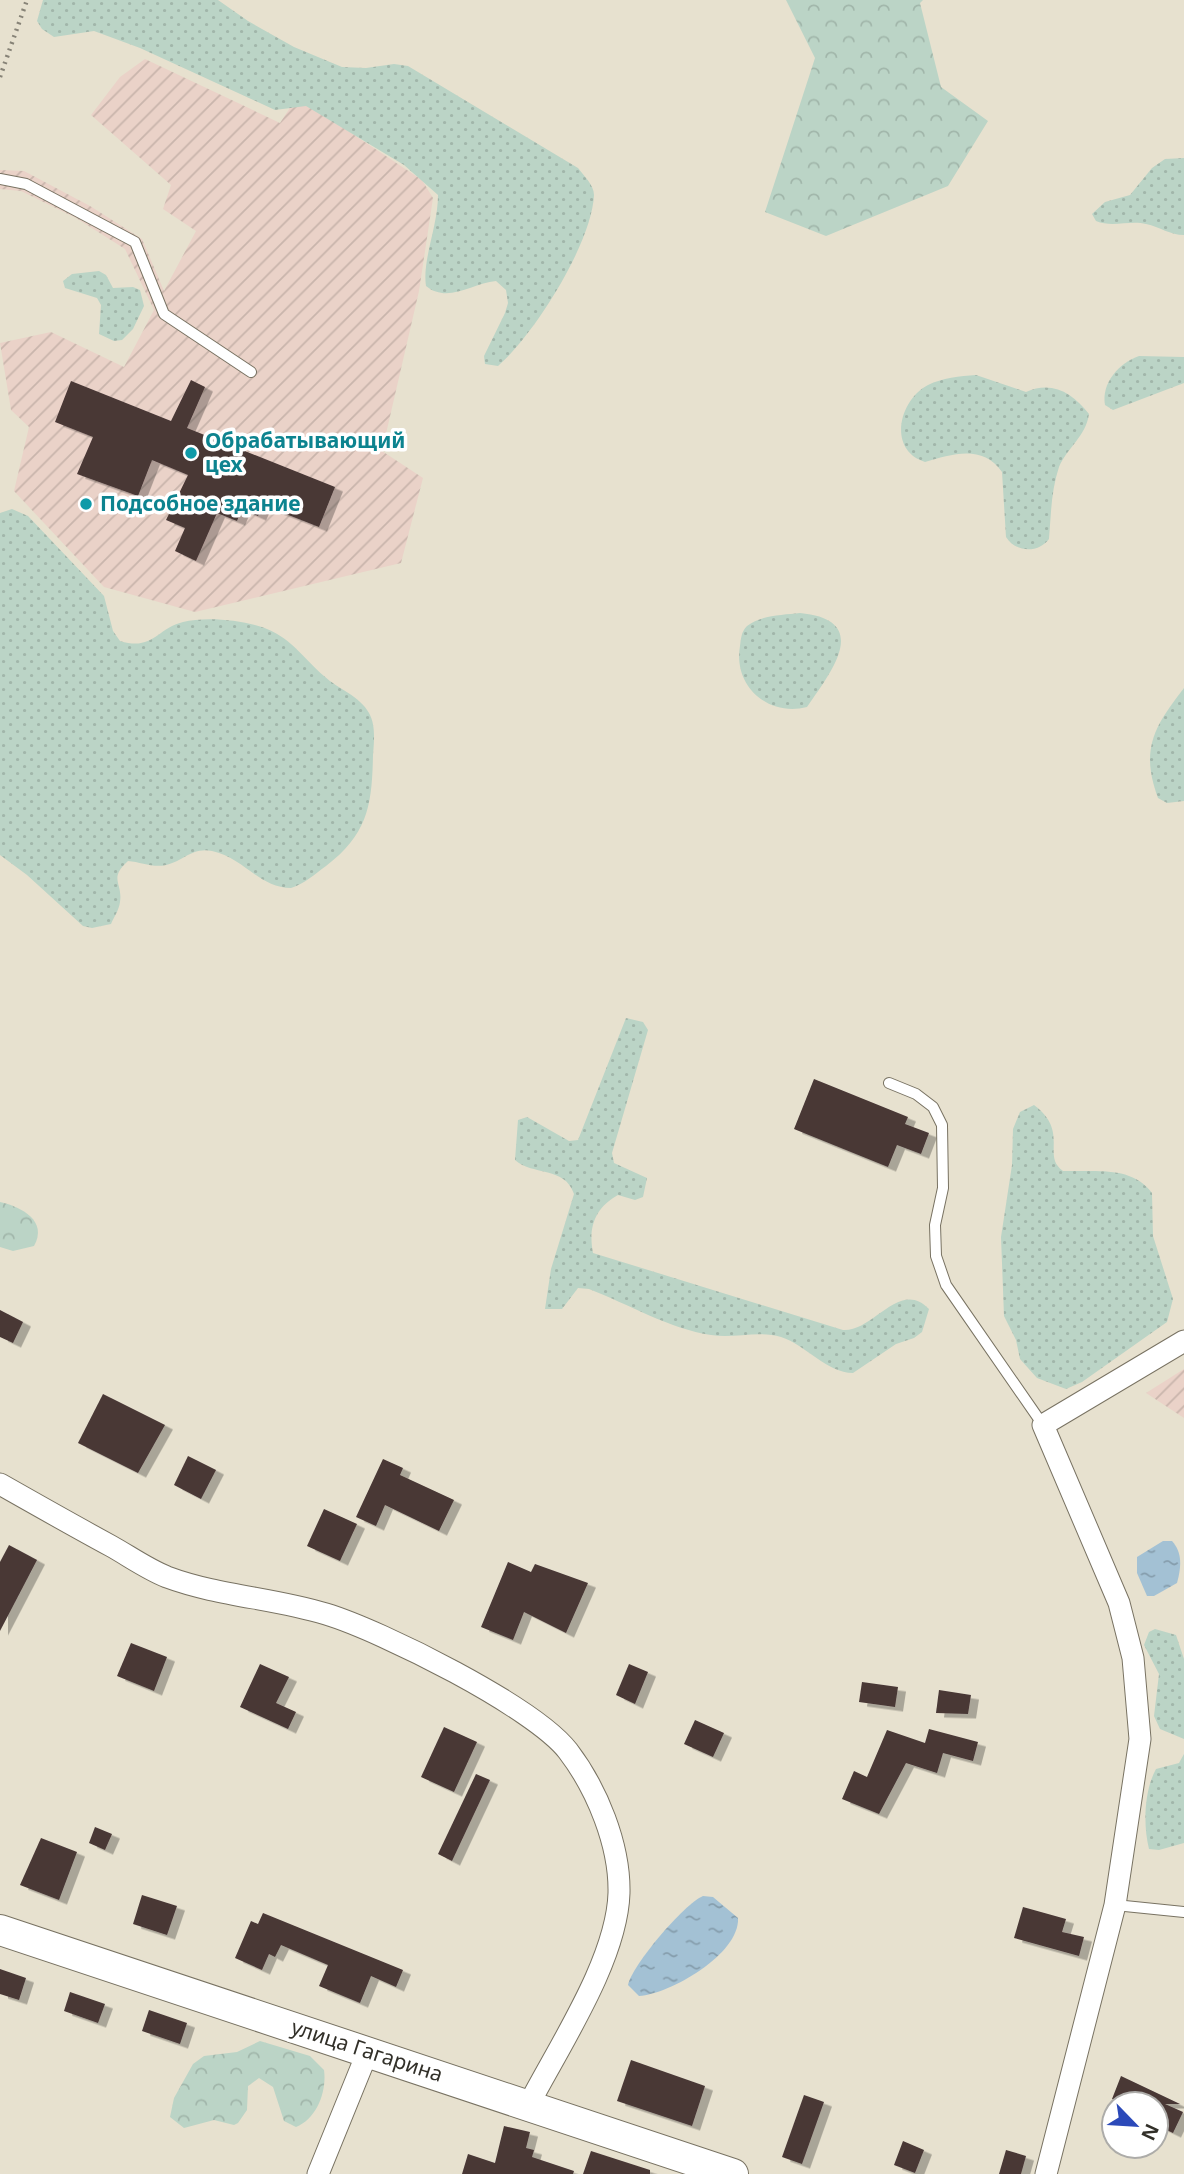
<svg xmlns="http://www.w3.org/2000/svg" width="1184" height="2174" font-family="'Noto Sans',sans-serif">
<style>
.industrial{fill:url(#industrial-furrows)}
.grass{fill:url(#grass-dots)}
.forest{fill:url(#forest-crowns)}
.water{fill:url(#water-ripples)}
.building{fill:#483736;filter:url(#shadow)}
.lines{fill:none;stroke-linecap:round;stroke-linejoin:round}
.service-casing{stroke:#787262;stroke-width:12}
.minor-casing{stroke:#787262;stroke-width:23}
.secondary-casing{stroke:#787262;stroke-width:32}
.path{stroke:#878377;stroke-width:4.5;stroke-dasharray:2 5;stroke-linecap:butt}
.service{stroke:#fff;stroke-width:10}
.minor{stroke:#fff;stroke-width:21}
.secondary{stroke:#fff;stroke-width:30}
.culture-dot{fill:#0f9aa8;stroke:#fff;stroke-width:2.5}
.labels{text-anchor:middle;stroke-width:7;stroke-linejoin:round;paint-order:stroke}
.culture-label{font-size:21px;font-weight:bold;fill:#0d838f;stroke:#fff;text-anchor:start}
.street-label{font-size:21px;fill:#323029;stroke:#fff}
</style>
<defs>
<pattern id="industrial-furrows" width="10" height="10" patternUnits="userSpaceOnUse" patternTransform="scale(1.75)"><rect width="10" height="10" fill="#ead2c8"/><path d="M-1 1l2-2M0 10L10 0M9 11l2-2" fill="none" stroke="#c9b5ac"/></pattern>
<pattern id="grass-dots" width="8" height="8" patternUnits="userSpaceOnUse" patternTransform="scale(1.75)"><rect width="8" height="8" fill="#bbd4c6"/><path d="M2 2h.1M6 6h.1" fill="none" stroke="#a1b6aa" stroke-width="1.8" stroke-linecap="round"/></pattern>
<pattern id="forest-crowns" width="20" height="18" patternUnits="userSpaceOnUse" patternTransform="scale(1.75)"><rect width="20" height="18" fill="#bbd4c6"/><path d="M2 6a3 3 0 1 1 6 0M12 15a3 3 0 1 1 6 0" fill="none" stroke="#a1b6aa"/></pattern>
<pattern id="water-ripples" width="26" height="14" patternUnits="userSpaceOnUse" patternTransform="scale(1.75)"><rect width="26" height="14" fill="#a3c1d4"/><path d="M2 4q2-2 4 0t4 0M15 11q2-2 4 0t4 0" fill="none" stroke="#859dac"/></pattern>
<filter id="shadow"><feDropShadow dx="8" dy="4.5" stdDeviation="0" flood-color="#0004"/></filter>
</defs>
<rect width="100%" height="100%" fill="#e7e1cf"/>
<!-- industrial -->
<g class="industrial">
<path d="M145,59L280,123L297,97L422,180L433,198L419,291L382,451L423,478L401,563L195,612L104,587L14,491L29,427L11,410L0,343L51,332L124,367L154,310L125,249L76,218L21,191L0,189V170L24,171L90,206L142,239L164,291L196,231L163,209L171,185L91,115L120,77Z"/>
<path d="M1184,1369V1418L1146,1393Z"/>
</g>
<!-- grass -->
<g class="grass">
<path d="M43,0H218L248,21L294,47L342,67L366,68L394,64L408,66L578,168C584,176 594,185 594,195C592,243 534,335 498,366L485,364L484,356L505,313L508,303L506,290L496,281C472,283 448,304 426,286C422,260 438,226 438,195L404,165L306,106L275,110L140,48L94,31L54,37L42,29L37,21Z"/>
<path d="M1184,158V235C1170,235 1160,227 1146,224C1130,220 1112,228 1096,221L1092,214L1105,202L1130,195L1152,168L1165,159Z"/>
<path d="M99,271L106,275L113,288L133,287L140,290L144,306L133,329L122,340L114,341L99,334L101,305L97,298L65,288L63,281L72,274Z"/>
<path d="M1139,356L1184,357V383L1113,410L1105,405C1101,383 1119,363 1139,356Z"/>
<path d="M976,375L1026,392C1052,380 1073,393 1089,414C1086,436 1067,448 1059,467C1051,491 1051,515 1049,539C1038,554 1015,552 1006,537L1002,472C983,444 952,454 925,462C887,450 899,400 928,385C942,378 960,376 976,375Z"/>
<path d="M12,509L28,516L104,596L113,631L120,641C153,651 156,629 183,622C206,616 245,620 267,629C292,639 305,660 324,676C338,689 360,696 369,713C376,725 374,742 373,755C372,805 368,834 326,866C315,874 304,884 291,888C259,888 243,857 212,851C192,847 184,861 166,865C153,868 141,862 128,861C108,879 123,883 120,902C119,910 114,917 111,924L92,928L83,926L27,875L0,855V513Z"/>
<path d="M800,613C873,620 831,672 807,707C768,717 733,686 740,646C741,639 741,632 747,626C761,615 783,615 800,613Z"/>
<path d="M1184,688V801L1167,803L1158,798C1140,749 1154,727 1184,688Z"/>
<path d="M626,1018L643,1022L648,1030L612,1153L614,1163L647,1178L643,1197L635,1200L618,1195C595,1208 588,1227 593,1253L843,1330C873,1332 900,1278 929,1309L922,1332L914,1338L896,1344L853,1373C827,1373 806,1345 781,1337C758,1330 734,1339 711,1335C670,1329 628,1304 589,1289L578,1288L562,1309H545L551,1269L574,1194C565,1166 533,1176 515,1160L518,1120L527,1117L569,1141L578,1140Z"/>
<path d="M1034,1105C1070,1132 1041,1156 1063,1171C1094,1172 1132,1165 1152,1193L1153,1236L1173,1299L1167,1322L1082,1382L1066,1389L1037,1378L1020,1359L1016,1340L1004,1316L1001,1237L1012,1165L1013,1129L1020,1112Z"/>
<path d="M1155,1629L1176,1635L1184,1659V1739L1160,1729L1154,1716L1159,1674L1144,1645L1149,1632Z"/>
<path d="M1184,1754V1843L1159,1850L1149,1849C1143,1825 1144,1791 1156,1769L1179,1763Z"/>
</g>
<!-- forest -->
<g class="forest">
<path d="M786,0H923L920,3L941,87L988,121L948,186L826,236L765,212L815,58Z"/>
<path d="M0,1202C22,1207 48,1221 34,1246L13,1251L0,1247Z"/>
<path d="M260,2041L310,2056L324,2070C327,2091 317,2119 296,2127L284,2121L273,2087L259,2078L248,2086L247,2110L238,2123L234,2125L214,2120L184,2128L170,2117L174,2098L193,2064L204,2056L237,2052Z"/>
</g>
<!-- water -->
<g class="water">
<path d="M1163,1541H1172C1183,1553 1181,1568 1177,1583L1154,1596H1147L1137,1573V1557Z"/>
<path d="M703,1896L713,1897L738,1918C740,1954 670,1994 639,1996L628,1985C632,1965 684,1904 703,1896Z"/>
</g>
<!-- building -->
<g class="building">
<path d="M191,380L205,387L187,428L335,487L319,527L263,505L258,516L242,509L237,521L217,513L196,561L175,551L185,528L166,520L188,475L152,460L138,496L77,474L93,437L55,422L71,381L171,421Z"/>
<path d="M814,1079L908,1117L905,1124L929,1133L921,1154L897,1145L888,1167L794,1129Z"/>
<path d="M0,1310L23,1322L13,1343L0,1337Z"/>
<path d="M103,1394L165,1425L138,1473L78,1443Z"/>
<path d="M188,1456L216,1470L201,1499L174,1485Z"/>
<path d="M383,1459L403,1468L400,1475L454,1500L439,1531L385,1505L376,1526L356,1517Z"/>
<path d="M324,1509L357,1524L340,1561L307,1546Z"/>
<path d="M9,1545L37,1560L0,1631V1562Z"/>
<path d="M508,1562L531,1572L535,1564L588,1583L566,1633L524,1612L513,1640L481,1627Z"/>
<path d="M131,1643L167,1657L154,1691L117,1676Z"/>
<path d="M260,1664L289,1677L276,1703L296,1712L288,1729L240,1707Z"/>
<path d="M629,1664L648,1672L635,1704L616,1695Z"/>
<path d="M862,1682L898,1687L895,1707L859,1702Z"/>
<path d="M939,1690L971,1695L968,1714L936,1713Z"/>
<path d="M695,1720L724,1733L713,1757L684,1744Z"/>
<path d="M444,1727L477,1742L454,1792L421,1777Z"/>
<path d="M929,1729L978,1742L973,1761L943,1753L937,1773L906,1763L879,1814L842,1799L854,1771L867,1777L887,1730L925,1743Z"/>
<path d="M476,1774L490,1780L452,1861L438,1854Z"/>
<path d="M95,1827L112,1834L105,1850L89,1843Z"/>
<path d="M41,1838L77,1852L59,1900L20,1885Z"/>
<path d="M142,1895L177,1906L167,1935L133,1924Z"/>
<path d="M1023,1907L1066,1919L1062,1932L1084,1937L1079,1956L1014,1938Z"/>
<path d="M263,1913L403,1970L396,1987L371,1976L360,2003L319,1986L328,1965L281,1945L275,1957L269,1954L262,1970L235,1958L251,1921L258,1924Z"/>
<path d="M0,1969L26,1978L19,2000L0,1994Z"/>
<path d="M70,1992L105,2004L98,2023L64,2011Z"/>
<path d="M149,2010L187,2023L180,2044L142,2031Z"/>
<path d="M631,2060L705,2086L692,2126L617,2101Z"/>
<path d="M1121,2076L1180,2104H1165L1183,2112L1173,2133L1156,2125V2104H1123L1112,2099Z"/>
<path d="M804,2095L824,2102L802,2164L782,2157Z"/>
<path d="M504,2126L530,2132L526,2148L534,2150L532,2157L574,2171L573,2174H462L468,2154L495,2163Z"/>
<path d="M903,2141L924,2150L915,2173L894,2165Z"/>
<path d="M1006,2150L1026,2156L1021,2174H999Z"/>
<path d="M591,2151L650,2170V2174H583Z"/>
</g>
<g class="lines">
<!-- service casing -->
<g class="service-casing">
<g id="service">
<path d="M0,179L26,184L135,242L164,314L251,372"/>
<path d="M889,1083L916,1094L933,1107L942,1125L943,1188L935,1225L936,1256L946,1285L1043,1425"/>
<path d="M1115,1905L1184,1912"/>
</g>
</g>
<!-- minor casing -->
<g class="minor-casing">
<g id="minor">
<path d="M0,1484C37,1505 74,1526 111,1546C129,1556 147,1569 167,1577C218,1596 274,1598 326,1614C382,1631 534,1707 568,1751C597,1789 620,1845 619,1893C617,1960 559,2046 528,2106"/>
<path d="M318,2174L368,2051"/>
<path d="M1046,2174L1115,1905L1140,1739L1133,1658L1119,1603L1043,1425L1184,1341"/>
</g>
</g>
<!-- secondary casing -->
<g class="secondary-casing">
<path id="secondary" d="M0,1930L733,2174"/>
</g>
<!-- path -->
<path class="path" d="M0,77L27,0"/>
<!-- service -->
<use href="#service" class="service"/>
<!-- minor -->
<use href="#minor" class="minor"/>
<!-- secondary -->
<use href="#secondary" class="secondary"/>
</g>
<!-- markers -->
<g class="culture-dot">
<circle cx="191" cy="453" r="7"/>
<circle cx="86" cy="504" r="7"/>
</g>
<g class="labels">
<!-- culture labels -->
<g class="culture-label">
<text x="205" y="448">Обрабатывающий<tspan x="205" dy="24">цех</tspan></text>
<text x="100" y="511">Подсобное здание</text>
</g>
<!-- street labels -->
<g class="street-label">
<text transform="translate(367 2051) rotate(18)" y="7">улица Гагарина</text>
</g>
</g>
<!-- north arrow -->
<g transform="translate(1135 2125) rotate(115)"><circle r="33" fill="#ffffff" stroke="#adaca9" stroke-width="2"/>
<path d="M0-5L12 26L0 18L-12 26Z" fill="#2b49b9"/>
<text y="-10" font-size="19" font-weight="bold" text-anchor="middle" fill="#323029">N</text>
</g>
</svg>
